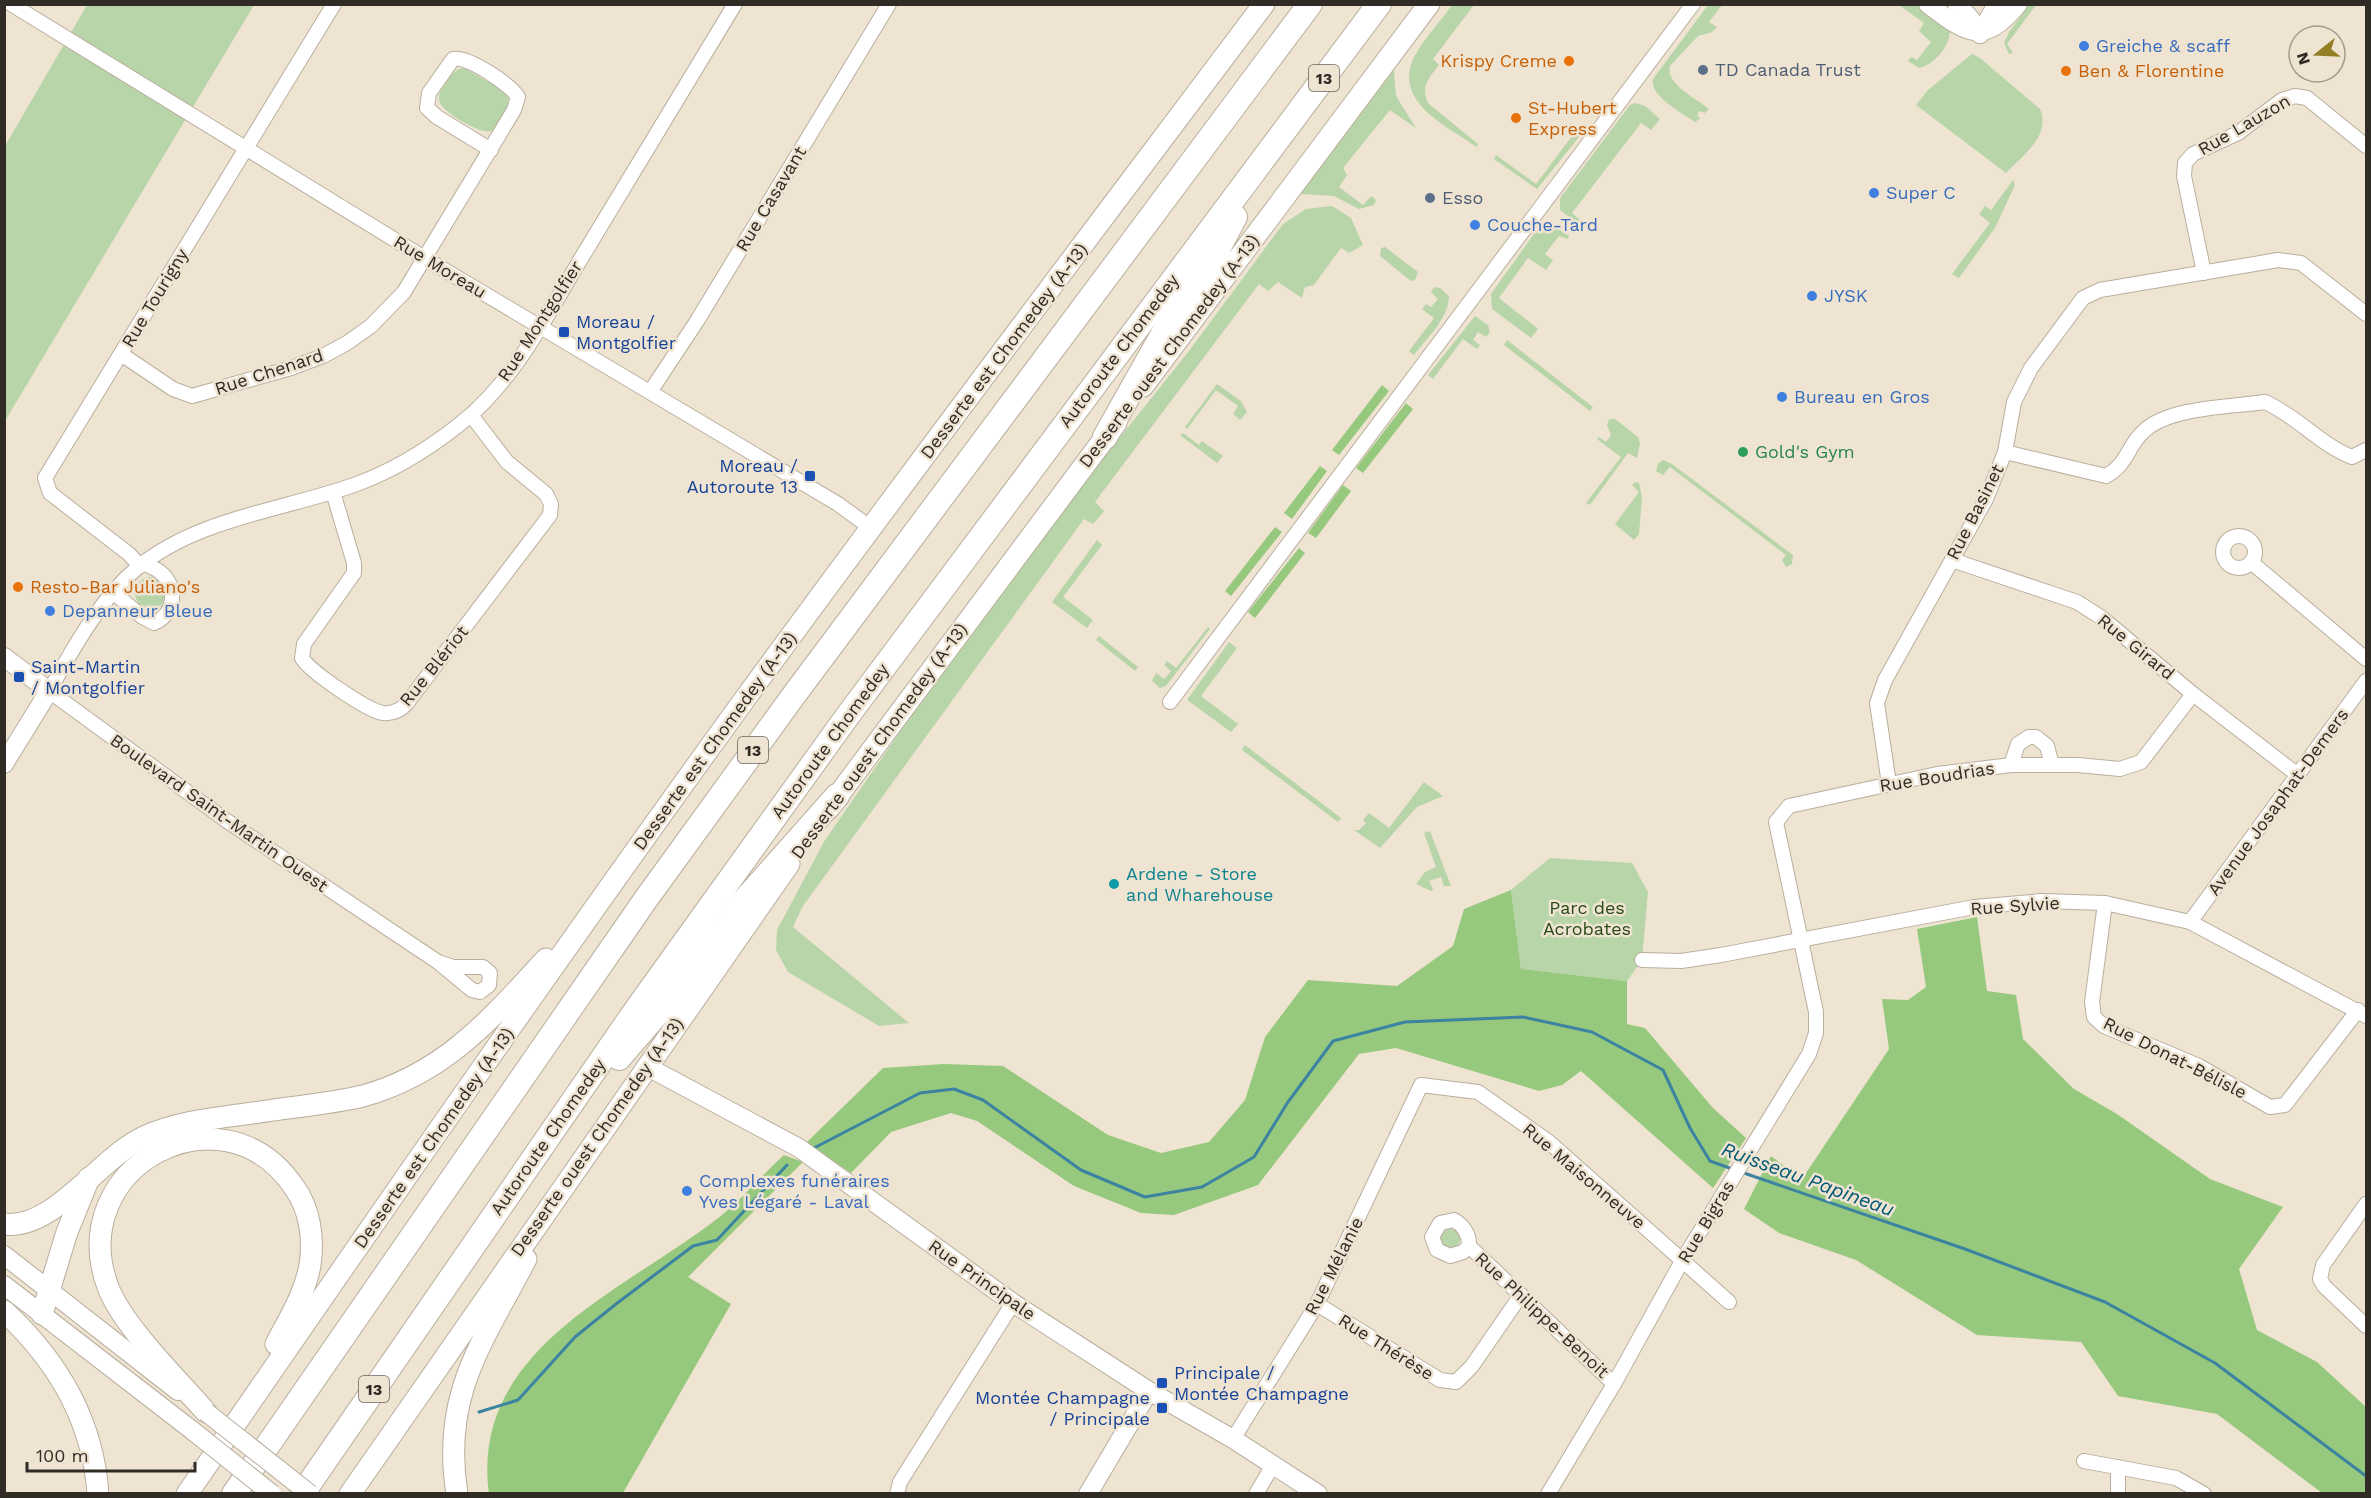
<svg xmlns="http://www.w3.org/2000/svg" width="2371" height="1498" font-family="'Work Sans',sans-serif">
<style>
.green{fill:#b7d5a9}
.forest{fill:#96c97e}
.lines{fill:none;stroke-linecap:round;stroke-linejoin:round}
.stream{stroke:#3b83a0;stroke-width:3}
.street-casing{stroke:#b9ae9e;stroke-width:16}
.secondary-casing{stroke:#b9ae9e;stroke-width:20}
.primary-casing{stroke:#b9ae9e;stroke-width:23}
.highway-casing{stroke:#b9ae9e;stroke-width:26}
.street{stroke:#fff;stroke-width:14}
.secondary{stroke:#fff;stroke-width:18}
.primary{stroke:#fff;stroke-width:21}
.highway{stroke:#fff;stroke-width:24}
.secondary-bridge-casing{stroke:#b9ae9e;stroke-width:20;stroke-linecap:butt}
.secondary-bridge{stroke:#fff;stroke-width:18}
.shop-dot{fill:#3f7fe0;stroke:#efe4d2;stroke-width:2}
.food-dot{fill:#e8710a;stroke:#efe4d2;stroke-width:2}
.service-dot{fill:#5c6f8a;stroke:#efe4d2;stroke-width:2}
.transit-dot{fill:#1a4fb4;stroke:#efe4d2;stroke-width:2}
.leisure-dot{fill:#2e9e5b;stroke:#efe4d2;stroke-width:2}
.culture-dot{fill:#0f9aa8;stroke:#efe4d2;stroke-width:2}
.labels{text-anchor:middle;stroke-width:5;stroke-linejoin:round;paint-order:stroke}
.shield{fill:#efe4d2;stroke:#696259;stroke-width:1.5}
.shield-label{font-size:16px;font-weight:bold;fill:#302b25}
.shop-label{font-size:18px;fill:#366cbe;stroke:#efe4d2;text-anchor:start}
.food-label{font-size:18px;fill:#c56008;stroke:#efe4d2;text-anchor:start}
.service-label{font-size:18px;fill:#4e5e75;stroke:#efe4d2;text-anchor:start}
.street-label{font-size:18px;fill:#302b25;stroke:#efe4d2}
.transit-label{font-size:18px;fill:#164399;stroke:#efe4d2;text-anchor:start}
.leisure-label{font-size:18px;fill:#27864d;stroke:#efe4d2;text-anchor:start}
.culture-label{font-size:18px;fill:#0d838f;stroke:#efe4d2;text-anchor:start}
.park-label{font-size:18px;fill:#2a4b18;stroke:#efe4d2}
.water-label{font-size:20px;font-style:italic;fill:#005876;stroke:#efe4d2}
</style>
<rect width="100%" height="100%" fill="#efe4d2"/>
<!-- green -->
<g class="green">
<path d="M87,5H254L5,421V146Z"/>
<path d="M1452,5H1474L1433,59L1439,65C1428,79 1420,87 1429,104L1478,144L1477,147C1450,128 1396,104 1412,62C1419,44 1441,21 1452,5Z"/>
<path d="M1708,5H1722L1709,22L1717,27L1712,32L1698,36L1670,66C1665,84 1696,98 1709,109L1705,113L1699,111L1697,116L1701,118L1695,122C1683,113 1649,96 1653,79Z"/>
<path d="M1899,5H1918L1950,29C1951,44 1935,65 1919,68L1908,61L1911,57L1917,60L1931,42L1919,31L1924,23Z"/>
<path d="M2029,5H2036L2007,44L2013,53L2009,54L2004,43L2009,32Z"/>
<path d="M1972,54L1980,58L2040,109C2051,136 2023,155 2006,173L1916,105L1928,90Z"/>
<path d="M464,68L504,91C510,98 510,104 505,112C502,118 498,127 491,131C482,135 444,113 440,103C437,96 440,91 444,86C450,77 453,69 464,68Z"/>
<path d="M1394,70L1396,96L1416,128L1390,110L1343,168L1347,175L1339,187L1363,205L1371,196L1376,200L1374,205L1359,209L1334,196L1300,194Z"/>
<path d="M1635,103L1645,106L1660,119L1651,130L1641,123L1572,213L1581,221L1578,224L1560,210V198L1630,105Z"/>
<path d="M1578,128L1583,132L1537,189L1494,159L1496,155L1536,184Z"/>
<path d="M2013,180L2015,185L1995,228L1959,278L1952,274L1990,223L1979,214L1985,206L1991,210Z"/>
<path d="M1332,206L1351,218L1363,245L1349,253L1341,248L1314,285L1305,287L1302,298L1278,282L1268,291L1259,284L1095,502L1104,511L1093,524L1084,519L803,906L793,927L909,1023L879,1026L788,972L776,950L777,930L825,840L999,589L1189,351L1283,224L1306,209Z"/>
<path d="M1548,223L1569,236L1568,239L1559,236L1545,254L1553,260L1546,270L1528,258L1499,298L1538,329L1531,338L1492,309L1491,294L1536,231Z"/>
<path d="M1385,247L1418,272L1415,280L1411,281L1380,256L1381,248Z"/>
<path d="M1434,287L1440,288L1449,296C1449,318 1427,338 1414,355L1409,351L1434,318L1422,309L1426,304L1431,307L1438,299L1431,292Z"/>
<path d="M1475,316L1488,325L1490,332L1486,337L1478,332L1473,340L1480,345L1477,349L1463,339L1433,379L1428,375Z"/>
<path d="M1507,340L1593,407L1590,411L1504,345Z"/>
<path d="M1217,384L1241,401L1247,412L1240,420L1233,414L1238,406L1216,390L1187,429L1185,427Z"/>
<path d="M1609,419H1615L1638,437L1640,444L1637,458L1628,453L1590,505L1586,503L1621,457L1597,439L1599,437L1606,442L1611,435L1607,425Z"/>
<path d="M1183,433L1199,445L1202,441L1223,456L1217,463L1180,435Z"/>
<path d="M1663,460L1672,464L1793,555L1792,564L1786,567L1782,560L1786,555L1670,467L1663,475L1656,471L1658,464Z"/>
<path d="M1635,482L1639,483L1642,497L1639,534L1634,540L1615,524L1639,492L1632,485Z"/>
<path d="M1097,540L1102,545L1063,597L1093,620L1087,628L1052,602Z"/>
<circle cx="151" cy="593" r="16"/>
<path d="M1208,627L1210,629L1166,686L1160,688L1152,681L1156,673L1164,679L1171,671L1164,665L1167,661L1176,668Z"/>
<path d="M1099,636L1138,667L1135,671L1096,640Z"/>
<path d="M1229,642L1237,648L1201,696L1238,724L1231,732L1187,700Z"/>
<path d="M1245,745L1341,818L1338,822L1242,750Z"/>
<path d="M1424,782L1443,796L1417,807L1380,848L1354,830H1359L1366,823L1363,820L1369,813L1389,828Z"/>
<path d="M1430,831L1451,886H1444L1441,877L1429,881L1433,889L1431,891L1416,884L1425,872L1436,867L1424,833Z"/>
<path d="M1550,858L1632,863L1648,892L1642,960L1627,981L1521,969L1511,890Z"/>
<circle cx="1450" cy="1239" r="10"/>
</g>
<!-- forest -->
<g class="forest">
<path d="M1382,385L1389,391L1339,455L1332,450Z"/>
<path d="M1406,403L1413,409L1363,473L1356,468Z"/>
<path d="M1320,466L1327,471L1292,519L1284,513Z"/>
<path d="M1343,485L1351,491L1316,538L1308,533Z"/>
<path d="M1275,527L1282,532L1231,596L1225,591Z"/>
<path d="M1299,548L1305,553L1255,618L1248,612Z"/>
<path d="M1511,890L1521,969L1627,981V1024L1645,1028L1713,1108L1746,1138L1713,1188L1581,1071L1562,1085L1539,1091L1396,1048L1359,1054L1258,1185L1174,1215L1141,1213L1074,1186L977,1121L951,1113L891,1132L851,1173L806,1143L883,1068L944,1064L1003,1066L1108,1135L1161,1153L1209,1142L1245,1100L1265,1037L1308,980L1397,986L1453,946L1464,909Z"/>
<path d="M1977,917L1987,991L2016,995L2023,1039L2074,1089L2117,1114L2210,1179L2283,1207L2239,1269L2257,1330L2317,1362L2366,1407V1493H2322L2217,1414L2118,1396L2081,1342L1977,1335L1856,1260L1779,1233L1744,1209L1771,1156L1802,1179L1889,1049L1882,999L1908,1000L1926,987L1917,929Z"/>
<path d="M784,1155L803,1162L688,1277L731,1304L623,1493L489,1494C469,1347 628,1290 722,1215C744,1197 763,1174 784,1155Z"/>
</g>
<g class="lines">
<!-- stream -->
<g class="stream">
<path d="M814,1148L920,1093L954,1089L983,1100L1081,1170L1145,1197L1202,1187L1254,1157L1288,1102L1333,1041L1405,1022L1523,1017L1592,1032L1663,1070L1690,1128L1710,1161L1735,1170"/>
<path d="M1741,1172L1965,1249L2105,1302L2215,1363L2366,1476"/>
<path d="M479,1412L518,1400L575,1337L616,1304L693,1246L717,1240L787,1165"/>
</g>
<!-- street casing -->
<g class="street-casing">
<g id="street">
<path d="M11,4L426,259L838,504L871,528"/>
<path d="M2204,273L2184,176L2185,163L2193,154L2238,133L2282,100L2295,96L2307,98L2366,146"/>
<path d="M121,354L173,389L192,396L291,368L323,356L347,343L371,326L404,292L514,110L518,97C511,85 467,55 453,59L429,93L427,108L437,117L491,150"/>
<path d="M650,392L697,321L889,4"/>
<path d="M2005,452L2106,476C2128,464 2127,446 2144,431C2169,407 2231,407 2265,402C2297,416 2319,444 2352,457L2366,450"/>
<path d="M333,492L354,563V573L304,644L302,658C309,671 368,711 383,713C393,714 401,710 407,703L550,515L551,504L546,494L507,462L471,415"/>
<circle cx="2239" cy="552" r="16"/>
<path d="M1952,560L2077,602L2102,618L2193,694L2298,775"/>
<path d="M2251,562L2366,659"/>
<path d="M140,566L129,554L50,493L45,478L334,4"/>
<path d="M113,592L141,616L154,623C176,614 178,586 160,572C155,567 149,568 144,562"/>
<path d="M1170,702L1693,4"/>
<path d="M2011,765L2018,744L2029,737H2036L2047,746L2052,765"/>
<path d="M1889,784L1877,703L1885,680L1986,499L2005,452L2014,402L2031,368L2083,298L2100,290L2278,260L2301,263L2366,314"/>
<path d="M2105,903L2092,1002L2094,1017L2104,1026L2199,1066L2270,1107L2285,1105L2358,1010"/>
<path d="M2190,922L2366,681"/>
<path d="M1642,960L1681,961L1721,955L1974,907L2042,901L2105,903L2190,922L2366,1016"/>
<path d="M438,962L453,967H483L490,973L489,985L480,992L472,990L438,962L227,821L49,691C73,649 100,599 137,568C195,520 276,511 345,488C386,475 426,451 460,424C515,381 549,311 585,252C635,170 685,87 735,4"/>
<path d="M2366,1204L2323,1265L2320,1279L2324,1286L2366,1326"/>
<path d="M1469,1246L1463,1252L1450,1256L1437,1250L1432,1237L1440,1223L1454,1220C1463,1225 1470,1235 1469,1246L1614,1384"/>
<path d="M1317,1304L1440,1380L1456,1382L1472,1366L1521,1295"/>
<path d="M1233,1439L1317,1304L1421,1085L1478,1092L1549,1142L1729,1302"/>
<path d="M2084,1461L2176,1478L2204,1494"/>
<path d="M2118,1467V1494"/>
<path d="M897,1494L900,1482L1013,1303"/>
<path d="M1256,1494L1273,1465"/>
<path d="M1548,1494L1614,1384L1682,1261L1809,1054L1816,1033V1012L1776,822L1789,806L1937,774L2011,765H2078L2120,769L2141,762L2193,694"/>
</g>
</g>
<!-- secondary casing -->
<g class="secondary-casing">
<g id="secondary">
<path d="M1928,4C1966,33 1983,47 2018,4"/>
<path d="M1957,4L1970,18L1980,34"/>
<path d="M1980,34L1997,4"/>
<path d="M4,657L49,691L4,764"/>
<path d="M646,1066L799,1148L1013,1303L1149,1391L1233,1439L1318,1494"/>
<path d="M4,1255L178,1391"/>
<path d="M4,1285L193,1431"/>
<path d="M1088,1494L1149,1391"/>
</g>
</g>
<!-- primary casing -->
<g class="primary-casing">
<g id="primary">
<path d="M1143,386L1429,4"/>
<path d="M828,809L1116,423"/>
<path d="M4,1224C53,1231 99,1158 144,1137C183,1119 230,1117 273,1110C302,1106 333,1103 363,1096C445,1073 490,1020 546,959"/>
<path d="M4,1311C57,1360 93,1420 98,1494"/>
<path d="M42,1314L67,1232L89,1178"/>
<path d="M206,1412C178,1380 122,1325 108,1287C63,1167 222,1081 294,1187C310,1209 314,1238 310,1265C305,1294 289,1319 276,1344"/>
<path d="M187,1494C369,1230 551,966 739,707C911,471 1088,238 1264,4"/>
<path d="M350,1494L789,864"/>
<path d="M457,1494C441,1394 483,1342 526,1259"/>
</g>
</g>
<!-- highway casing -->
<g class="highway-casing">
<g id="highway">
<path d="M1105,437L1172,318L1209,266L1235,217"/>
<path d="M619,1058L681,986L742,903L837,796"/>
<path d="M234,1494L646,899L794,695L1310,4"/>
<path d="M302,1494L636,1010L846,718L1379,4"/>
</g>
</g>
<!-- street -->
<use href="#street" class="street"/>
<!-- secondary -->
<use href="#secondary" class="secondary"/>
<!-- primary -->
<use href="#primary" class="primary"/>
<!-- highway -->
<use href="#highway" class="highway"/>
<!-- secondary-bridge casing -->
<g class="secondary-bridge-casing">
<g id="secondary-bridge">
<path d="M206,1412L310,1494"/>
<path d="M193,1431L272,1494"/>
</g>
</g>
<!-- secondary-bridge -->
<use href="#secondary-bridge" class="secondary-bridge"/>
</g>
<!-- markers -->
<g class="shop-dot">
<circle cx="2084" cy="46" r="6"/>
<circle cx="1874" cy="193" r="6"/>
<circle cx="1475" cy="225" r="6"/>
<circle cx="1812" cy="296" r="6"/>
<circle cx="1782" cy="397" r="6"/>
<circle cx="50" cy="611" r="6"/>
<circle cx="687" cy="1191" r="6"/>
</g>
<g class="food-dot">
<circle cx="1569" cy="61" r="6"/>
<circle cx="2066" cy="71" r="6"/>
<circle cx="1516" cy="118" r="6"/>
<circle cx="18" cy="587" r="6"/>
</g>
<g class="service-dot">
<circle cx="1703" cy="70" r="6"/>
<circle cx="1430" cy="198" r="6"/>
</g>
<g class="transit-dot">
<rect x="558" y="326" width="12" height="12" rx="3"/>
<rect x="804" y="470" width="12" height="12" rx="3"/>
<rect x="13" y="671" width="12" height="12" rx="3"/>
<rect x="1156" y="1377" width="12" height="12" rx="3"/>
<rect x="1156" y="1402" width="12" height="12" rx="3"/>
</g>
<circle class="leisure-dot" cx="1743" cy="452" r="6"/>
<circle class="culture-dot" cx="1114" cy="884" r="6"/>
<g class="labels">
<!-- shield labels -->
<g class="shield">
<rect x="1309" y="65" width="30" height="26" rx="4.5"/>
<rect x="738" y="737" width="30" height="26" rx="4.5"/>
<rect x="359" y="1376" width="30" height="26" rx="4.5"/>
</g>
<g class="shield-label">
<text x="1324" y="84">13</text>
<text x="753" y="756">13</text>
<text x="374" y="1395">13</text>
</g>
<!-- shop labels -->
<g class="shop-label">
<text x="2096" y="52">Greiche &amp; scaff</text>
<text x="1886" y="199">Super C</text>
<text x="1487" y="231">Couche-Tard</text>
<text x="1824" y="302">JYSK</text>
<text x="1794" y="403">Bureau en Gros</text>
<text x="62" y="617">Depanneur Bleue</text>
<text x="699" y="1187">Complexes funéraires<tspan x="699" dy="21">Yves Légaré - Laval</tspan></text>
</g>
<!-- food labels -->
<g class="food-label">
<text x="1557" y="67" text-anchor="end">Krispy Creme</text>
<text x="2078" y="77">Ben &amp; Florentine</text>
<text x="1528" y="114">St-Hubert<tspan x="1528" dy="21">Express</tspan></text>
<text x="30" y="593">Resto-Bar Juliano's</text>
</g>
<!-- service labels -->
<g class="service-label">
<text x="1715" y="76">TD Canada Trust</text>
<text x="1442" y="204">Esso</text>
</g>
<!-- street labels -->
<g class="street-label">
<text transform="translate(2244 125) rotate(-30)" y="6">Rue Lauzon</text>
<text transform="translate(771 199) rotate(-59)" y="6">Rue Casavant</text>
<text transform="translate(440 267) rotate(31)" y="6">Rue Moreau</text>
<text transform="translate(155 298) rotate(-59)" y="6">Rue Tourigny</text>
<text transform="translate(540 321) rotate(-57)" y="6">Rue Montgolfier</text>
<text transform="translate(1004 351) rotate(-53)" y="6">Desserte est Chomedey (A-13)</text>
<text transform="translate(1119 351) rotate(-53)" y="6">Autoroute Chomedey</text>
<text transform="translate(1169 351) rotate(-53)" y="6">Desserte ouest Chomedey (A-13)</text>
<text transform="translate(269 372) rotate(-18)" y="6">Rue Chenard</text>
<text transform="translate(1975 512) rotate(-63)" y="6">Rue Basinet</text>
<text transform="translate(2136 647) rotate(39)" y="6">Rue Girard</text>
<text transform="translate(434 666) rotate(-51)" y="6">Rue Blériot</text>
<text transform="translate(715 741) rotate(-54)" y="6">Desserte est Chomedey (A-13)</text>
<text transform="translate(830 741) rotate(-54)" y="6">Autoroute Chomedey</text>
<text transform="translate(879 741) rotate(-54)" y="6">Desserte ouest Chomedey (A-13)</text>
<text transform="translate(1937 777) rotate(-9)" y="6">Rue Boudrias</text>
<text transform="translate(2278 802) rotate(-54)" y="6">Avenue Josaphat-Demers</text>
<text transform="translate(219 813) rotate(35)" y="6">Boulevard Saint-Martin Ouest</text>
<text transform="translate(2015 906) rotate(-4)" y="6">Rue Sylvie</text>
<text transform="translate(2175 1058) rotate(27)" y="6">Rue Donat-Bélisle</text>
<text transform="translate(548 1137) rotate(-55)" y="6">Autoroute Chomedey</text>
<text transform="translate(597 1137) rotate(-55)" y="6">Desserte ouest Chomedey (A-13)</text>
<text transform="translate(434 1138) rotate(-55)" y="6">Desserte est Chomedey (A-13)</text>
<text transform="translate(1584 1176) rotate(40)" y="6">Rue Maisonneuve</text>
<text transform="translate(1706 1222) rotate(-59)" y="6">Rue Bigras</text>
<text transform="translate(1334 1266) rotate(-63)" y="6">Rue Mélanie</text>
<text transform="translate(982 1280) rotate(35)" y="6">Rue Principale</text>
<text transform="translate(1542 1315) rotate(43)" y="6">Rue Philippe-Benoit</text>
<text transform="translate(1386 1347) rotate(32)" y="6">Rue Thérèse</text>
</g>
<!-- transit labels -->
<g class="transit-label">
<text x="576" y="328">Moreau /<tspan x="576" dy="21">Montgolfier</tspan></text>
<text x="798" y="472" text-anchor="end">Moreau /<tspan x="798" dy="21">Autoroute 13</tspan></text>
<text x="31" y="673">Saint-Martin<tspan x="31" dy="21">/ Montgolfier</tspan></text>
<text x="1174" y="1379">Principale /<tspan x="1174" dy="21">Montée Champagne</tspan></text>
<text x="1150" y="1404" text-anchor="end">Montée Champagne<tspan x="1150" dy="21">/ Principale</tspan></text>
</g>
<!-- leisure labels -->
<g class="leisure-label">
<text x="1755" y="458">Gold's Gym</text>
</g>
<!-- culture labels -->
<g class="culture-label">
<text x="1126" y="880">Ardene - Store<tspan x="1126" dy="21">and Wharehouse</tspan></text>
</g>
<!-- park labels -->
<g class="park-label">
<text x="1587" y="914">Parc des<tspan x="1587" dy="21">Acrobates</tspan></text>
</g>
<!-- water labels -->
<g class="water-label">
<text transform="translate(1808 1179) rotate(20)" y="7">Ruisseau Papineau</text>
</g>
</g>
<!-- border -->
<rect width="2371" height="1498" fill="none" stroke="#302b25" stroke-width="12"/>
<!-- north arrow -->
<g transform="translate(2317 54) rotate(252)"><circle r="28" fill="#efe4d2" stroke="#a39a8d" stroke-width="1.5"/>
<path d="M0-4.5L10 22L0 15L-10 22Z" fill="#927e25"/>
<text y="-9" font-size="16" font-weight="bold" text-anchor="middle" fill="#302b25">N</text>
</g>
<!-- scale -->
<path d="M27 1462v9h168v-9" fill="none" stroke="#302b25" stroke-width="3"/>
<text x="36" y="1462" font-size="18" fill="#302b25" stroke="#efe4d2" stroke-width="4.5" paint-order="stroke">100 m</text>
</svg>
